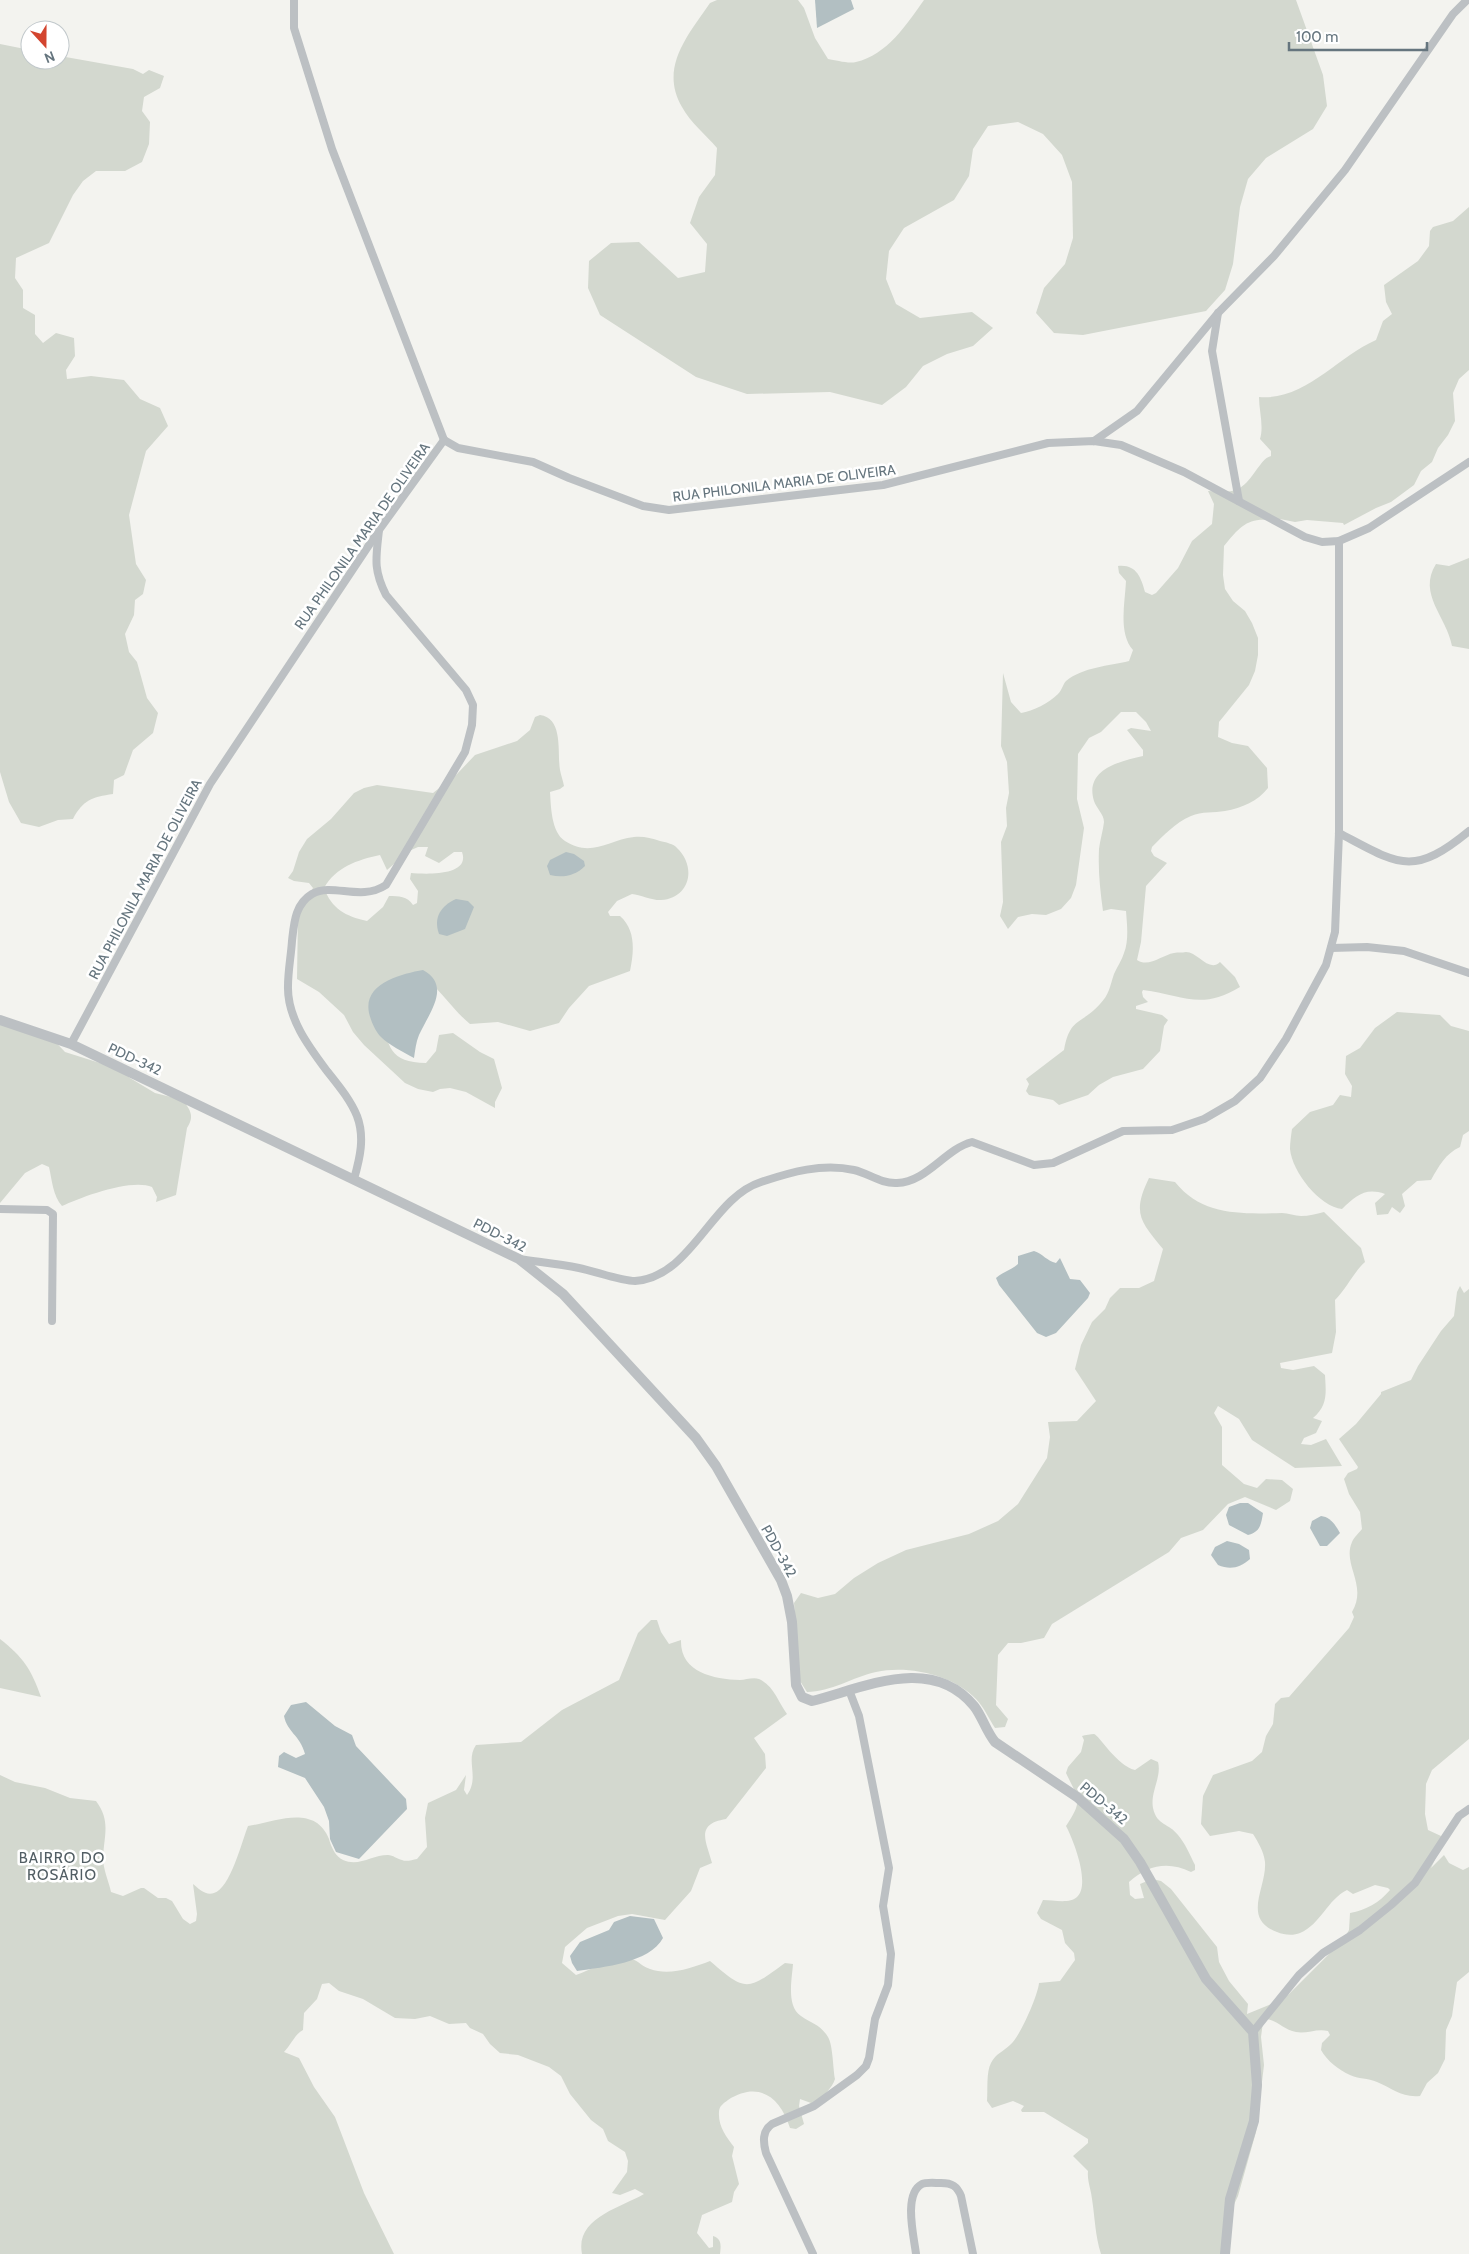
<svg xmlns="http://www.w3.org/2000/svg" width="1469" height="2254" font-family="Cabin,sans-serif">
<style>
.green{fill:#d3d8cf;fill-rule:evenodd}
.water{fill:#b2bfc2}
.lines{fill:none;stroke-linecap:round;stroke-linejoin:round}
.minor{stroke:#bcc0c3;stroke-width:8}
.tertiary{stroke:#bcc0c3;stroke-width:10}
.labels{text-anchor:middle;stroke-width:5;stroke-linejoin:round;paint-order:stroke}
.street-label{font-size:14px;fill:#65757e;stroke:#fff}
.neighbourhood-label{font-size:15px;letter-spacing:1px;fill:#525e64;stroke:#fff}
</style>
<rect width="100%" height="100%" fill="#f3f3ef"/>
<!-- green -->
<g class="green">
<path d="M717,0H798L804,8L815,38L828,59C836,60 848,64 856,62C887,55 907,24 924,0H1296L1323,75L1327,106L1313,129L1266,158L1248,179L1240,207L1233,264L1225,290L1206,311L1083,335L1054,333L1036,313L1044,288L1065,264L1073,238L1072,182L1062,155L1043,134L1018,122L988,126L973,149L969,176L954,200L904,228L889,251L886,279L896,304L920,318L972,312L993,328L973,346L947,354L923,366L906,387L882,405L830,392L747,394L696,377L600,315L588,288L589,261L611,243L639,242L678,278L705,272L707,244L690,223L699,197L715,175L717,148C706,135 690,122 682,107C659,68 688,35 710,3Z"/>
<path d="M0,44L30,50V60H60V56L133,69L143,74L149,70L164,76L160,88L144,97L142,111L150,122L149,144L142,162L125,171H96L83,181L73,195L49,243L16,258L15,278L23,290V308L35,315V334L43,343L56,333L74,338L75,356L66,370L67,379L91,376L124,380L140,399L160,408L168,426L146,451L129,515L136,564L146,580L143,594L135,600L134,615L125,634L129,652L137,662L147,698L158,713L153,733L133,750L124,775L114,780L113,794C92,797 83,800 73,819L58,820L39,827L21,823L9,802L0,772Z"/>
<path d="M1469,207V370L1459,379L1453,393L1455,421L1448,435L1438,448L1432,462L1421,471L1414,485L1391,502L1376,508L1344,525L1343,523L1307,520L1295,522L1280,519L1276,521C1249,516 1241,525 1224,546L1223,575L1225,589L1233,601L1245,611L1252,623L1258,638V655L1255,671L1249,685L1219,722L1218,737L1232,743L1248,746L1267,768L1268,788C1258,801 1242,808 1225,811C1214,813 1202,811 1191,816C1175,823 1164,835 1152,847L1151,851L1154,856L1167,863L1146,886L1141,942L1137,960C1149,968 1162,955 1174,953C1178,952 1182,953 1186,952C1198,952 1209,973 1220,962L1235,977L1240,987C1201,1011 1183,995 1143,990L1142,992L1143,997L1148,1002L1136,1006V1009L1162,1015L1168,1020L1164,1026L1160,1051L1143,1069L1113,1077L1099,1085L1088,1095L1059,1105L1053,1100L1029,1095L1026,1091L1029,1084L1026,1079L1064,1050C1070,1017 1081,1025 1100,1004C1109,995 1110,986 1114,974C1117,967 1122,960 1124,953C1129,940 1127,925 1126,911L1111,909L1103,911C1100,890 1098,870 1099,849C1100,840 1103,831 1104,822C1104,814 1096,808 1094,801C1084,769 1121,761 1143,756V750L1127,730L1131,728L1151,731L1146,722L1136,712H1121L1101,732L1089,738L1078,754L1077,799L1084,828L1076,885L1071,898L1061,909L1046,915L1032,914L1018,917L1008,929L1000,916L1003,902L1001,842L1007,826L1006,808L1009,793L1007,762L1001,746L1003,673L1011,702L1021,713C1033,711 1049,703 1058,694C1062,690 1063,684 1066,681C1083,667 1109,666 1129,661L1133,650C1118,633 1125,603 1126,581L1119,573L1118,566C1136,564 1141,577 1145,592L1152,595L1156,593L1178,568L1192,541L1212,524L1214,504L1208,491C1236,493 1241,492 1257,469C1262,463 1264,458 1271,456V451L1260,439C1264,426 1259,411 1259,397C1305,401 1337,357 1376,340L1383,321L1392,314L1386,302L1384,285L1418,261L1429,246L1430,231L1433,227L1453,221Z"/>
<path d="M1469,558V649L1452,646C1447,617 1417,594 1436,564L1449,566Z"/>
<path d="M540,715C564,718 557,754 560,770C561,775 563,781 564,786L560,789L550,792C551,806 551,832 565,841C591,858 608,840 634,837C643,836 651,838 660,841C665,842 674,844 677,848C697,867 690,898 661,900C655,901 640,895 632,894L617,901L608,912L610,916H620C636,930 634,952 630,971L589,986L569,1008L559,1023L530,1031L498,1022L470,1024C454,1011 444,994 428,981L382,1015C388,1047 389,1062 426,1063L436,1051L439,1035L453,1033L480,1052L494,1059L502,1088L495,1102V1108L466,1092L450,1088L440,1089L433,1092L418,1089L405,1083L364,1045L353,1032L344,1015L319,992L297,979L298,913L313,888L309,883L294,881L288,878L293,871L299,852L307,839L331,819L354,793L364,788L377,785L433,793L457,774L475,755L517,741L530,730L535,717ZM418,847H428L425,856L439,863L454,852H462C471,877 424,874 411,873L410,879L418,891L417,903L413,905C407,896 399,896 389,896L383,907L367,921C345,916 332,909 324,888C336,867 357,860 380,855L387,870L409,851Z"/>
<path d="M1397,1012L1440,1015L1451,1026L1469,1031V1131L1463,1135L1460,1147C1445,1154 1439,1166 1431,1180L1417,1181L1402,1194L1405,1206L1400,1213L1392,1207L1388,1214L1377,1215L1375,1203L1385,1194C1365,1187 1356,1196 1342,1209C1320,1207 1292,1172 1290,1149C1290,1143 1291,1136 1292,1129L1310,1112L1333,1105L1340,1095L1351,1097L1352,1086L1345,1074L1346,1056L1360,1048L1375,1028Z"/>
<path d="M0,1017L46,1032L65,1052L119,1069L130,1078L155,1093L183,1100C190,1110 195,1116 187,1128L176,1195L156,1202L157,1197L152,1187C132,1178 81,1197 62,1206C53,1196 52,1180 49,1167L42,1164L25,1173L0,1203Z"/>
<path d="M1149,1178L1175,1182C1202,1216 1242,1214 1282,1213C1288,1213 1295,1216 1301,1216C1309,1216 1316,1214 1324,1212L1361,1248L1365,1262C1353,1273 1347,1288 1335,1300L1336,1332L1332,1353L1280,1363L1281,1368L1293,1370L1314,1366L1325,1375C1326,1393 1328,1405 1313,1418L1322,1421L1316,1433L1304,1438L1301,1444L1311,1445L1326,1439L1342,1466L1295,1468L1252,1440L1239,1419L1218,1406L1214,1413L1222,1427V1465L1244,1484L1257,1488L1266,1479L1282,1480L1293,1489L1290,1501L1276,1510L1245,1497L1228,1504L1203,1530L1181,1538L1169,1552L1052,1624L1044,1638L1021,1643H1008L998,1655L996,1705L1008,1719L1005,1727L995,1728C989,1719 984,1707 976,1699C953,1675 909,1665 876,1672C853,1677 831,1692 807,1692L800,1681L794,1603L801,1593L818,1598L835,1594L854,1578L878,1563L906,1550L969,1534L998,1521L1018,1504L1047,1458L1050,1437L1048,1422L1077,1421L1096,1401L1075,1369L1081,1345L1092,1322L1105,1309L1110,1298L1120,1288H1139L1154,1281L1163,1249C1140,1221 1132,1213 1149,1178Z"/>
<path d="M1460,1286L1464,1293L1469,1289V1739L1432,1770L1426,1784L1425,1814L1428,1830L1441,1836L1440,1849L1431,1868L1444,1855L1449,1863L1463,1870L1469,1867V1972L1457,1982L1452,2016L1446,2030L1445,2059L1438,2073L1427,2083L1420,2096C1402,2098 1392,2088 1377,2082C1368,2078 1358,2079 1350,2075C1339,2070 1327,2061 1321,2050L1322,2043L1330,2035L1328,2031C1317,2028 1307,2034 1296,2032C1284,2030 1277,2020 1266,2019L1263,2022L1261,2037L1264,2065L1256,2132L1238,2196L1230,2213L1226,2254H1101C1095,2235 1095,2218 1092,2199C1091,2189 1087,2181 1088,2171L1073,2156L1088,2143V2139L1044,2112H1022L1021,2110L1024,2106L1013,2101L992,2108L987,2101C988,2090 986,2072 991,2063C996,2053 1003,2052 1010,2045C1020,2037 1038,1995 1039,1983L1060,1981L1075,1960L1074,1953L1065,1943L1062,1930L1041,1919L1037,1913L1043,1900C1053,1900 1070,1904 1077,1897C1091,1884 1073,1839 1066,1826C1083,1800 1079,1800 1066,1773L1068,1767L1081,1752L1084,1740L1082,1736C1085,1735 1091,1734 1094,1734C1099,1735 1117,1766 1135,1770L1151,1759L1158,1762C1162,1777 1150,1792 1153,1808C1157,1826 1169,1823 1178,1835C1185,1843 1190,1855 1195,1865V1870L1191,1872C1168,1861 1148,1865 1129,1882L1130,1895L1135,1899L1144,1898L1140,1884L1152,1879L1161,1881L1171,1889L1217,1947L1219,1962L1229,1981L1248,2004L1247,2014L1276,2002L1289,1994L1343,1940L1349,1930L1350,1913C1366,1910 1379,1903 1390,1890L1388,1888L1375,1885L1353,1894L1347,1890C1327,1900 1321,1924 1300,1933C1293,1936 1284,1935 1277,1932C1241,1919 1267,1887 1265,1862C1264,1852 1258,1842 1253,1834L1239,1831L1210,1836L1201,1824L1203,1796L1213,1775L1252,1761L1262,1752L1266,1736L1273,1724L1275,1704L1281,1698L1289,1697L1349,1628L1354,1617L1352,1612C1368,1585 1342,1565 1352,1542C1354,1537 1359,1533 1362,1529L1360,1512L1349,1494L1344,1479L1348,1473L1357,1469L1358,1467L1339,1439L1356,1424L1381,1394V1392L1411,1380L1418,1366L1441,1331L1454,1316L1457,1292Z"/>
<path d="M651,1620H657L661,1632L669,1644L681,1640C680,1672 713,1679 740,1680C745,1680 753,1677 759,1679C774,1686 778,1702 787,1714L754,1738L765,1754L766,1768L726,1819C695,1824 706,1841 712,1863L700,1868L691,1891L665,1920L632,1914L618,1916L587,1928L565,1947L562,1963L576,1975C590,1970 608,1960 623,1959C638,1957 638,1965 650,1969C669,1976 692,1968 710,1961C746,1992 747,1991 785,1963L793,1964C792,1979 786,2006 801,2016C812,2024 820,2024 828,2037C833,2045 833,2069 835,2079C832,2089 823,2094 819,2103H811L800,2099L799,2106L804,2124L796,2129L790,2128C780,2096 758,2081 728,2100C724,2103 719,2106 719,2112C718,2126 726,2137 734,2147L732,2156L739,2184L734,2192L732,2202L702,2215L697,2233L709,2248L713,2247V2236C722,2239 721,2246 720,2254H582C575,2218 620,2208 644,2194L635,2189L620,2195L612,2193L627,2172L628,2161L625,2152L608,2141L603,2129L591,2120L570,2094L561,2076L549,2067L518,2055L500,2053L490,2044L483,2034L470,2028L466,2023L449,2024L430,2016L415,2019L395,2018L363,1999L339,1991L329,1983L322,1984L317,1999L304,2013L303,2030C295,2034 291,2045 284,2052L299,2058L314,2087L335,2117L364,2193L394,2254H0V1775L15,1782L45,1788L70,1798L96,1801C111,1821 104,1835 103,1858C103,1869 109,1882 111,1892L123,1896L141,1888H144L158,1898H166L172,1901L183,1919L190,1924L196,1921L197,1914L193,1884C199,1889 206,1896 214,1893C230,1889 242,1841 248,1826C274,1822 315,1803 329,1839C331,1847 336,1857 343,1860C359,1867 372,1855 388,1855C393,1855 397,1859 402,1860C406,1862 412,1860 417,1859L427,1847L425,1818L428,1803L456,1790L466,1775L464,1790L467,1795C480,1777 465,1761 476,1745L521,1742L562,1710L619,1680L638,1633Z"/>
<path d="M0,1639C23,1657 31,1669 41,1697L0,1688Z"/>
</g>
<!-- water -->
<g class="water">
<path d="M815,0H851L854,9L817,28Z"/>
<path d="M566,852L574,854L584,861L585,866C575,876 563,878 550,875L547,866L550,860Z"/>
<path d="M456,899L468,901L474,907L465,929L447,936L439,934C433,917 441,906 456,899Z"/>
<path d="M423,970C452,986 429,1013 419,1035C416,1042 415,1051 414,1058C403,1052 389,1045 381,1037C375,1031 371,1021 369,1013C363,983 401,974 423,970Z"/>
<path d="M1034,1251C1043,1254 1047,1261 1056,1263L1060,1258L1070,1279L1080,1280L1090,1293L1088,1298L1056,1333L1046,1337L1037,1333L999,1285L996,1278C1003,1272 1011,1270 1018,1264V1256Z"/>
<path d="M1240,1503H1248L1263,1513C1261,1525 1260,1532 1248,1535L1229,1525L1226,1515L1229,1507Z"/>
<path d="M1321,1516C1330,1517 1335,1524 1340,1533L1327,1546H1320L1310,1528L1312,1521Z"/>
<path d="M1227,1541L1239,1544L1249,1550L1250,1559C1240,1568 1230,1570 1218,1565L1211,1555L1215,1547Z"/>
<path d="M306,1702L335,1726L352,1735L356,1746L406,1799L407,1809L359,1859L336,1852L330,1839L329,1821L324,1807L305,1778L278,1767L279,1756L284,1752L296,1758L305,1754C300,1735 287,1732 284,1716L291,1705Z"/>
<path d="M630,1916L654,1919L663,1938C649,1963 604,1967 577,1971L572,1963L570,1956L580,1942L609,1930L614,1922Z"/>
</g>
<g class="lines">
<!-- minor -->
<g class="minor">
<path d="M294,0V28L332,149L444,440"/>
<path d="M1218,313L1212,351L1239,501"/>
<path d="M444,440L458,448L533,462L569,478L643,506L669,510L883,485L1048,443L1094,441L1121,445L1184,472L1305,537L1322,542L1339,541L1369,528L1469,462"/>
<path d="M1094,441L1137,411L1218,313L1274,256L1345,170L1453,14L1467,0"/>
<path d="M1339,833C1398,864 1412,878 1469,831"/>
<path d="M1331,948L1367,947L1404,951L1469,973"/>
<path d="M71,1044L210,784L379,530L444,440"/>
<path d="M354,1179C360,1158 365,1137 357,1116C350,1099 338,1085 327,1071C309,1047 287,1018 288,986C288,971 291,956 292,941C294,923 295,904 312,894C333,882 360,902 386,885L465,752L472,725L473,705L466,690L386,595C373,569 376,558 379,530"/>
<path d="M0,1209L47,1210L53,1214L52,1321"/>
<path d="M519,1259C539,1262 559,1264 579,1268C594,1271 621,1281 635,1281C692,1277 711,1198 761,1182C791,1172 822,1163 854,1170C868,1173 881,1184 897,1183C927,1182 945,1149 972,1142L1034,1165L1053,1163L1123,1131L1172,1130L1204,1119L1235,1101L1260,1078L1286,1039L1326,965L1335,932L1339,833V541"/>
<path d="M1253,2032L1299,1975L1323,1953L1360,1930L1391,1905L1415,1883L1459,1816L1469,1809"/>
<path d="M813,2254L766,2153C763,2142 762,2131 772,2124L814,2106L857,2075L866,2066L869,2058L875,2019L888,1985L891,1954L883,1906L889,1868L859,1716L849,1690"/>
<path d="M916,2254C914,2237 903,2194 922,2184C926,2182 935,2183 941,2183C952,2183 957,2186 961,2196L973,2254"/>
</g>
<!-- tertiary -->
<path class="tertiary" d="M0,1020L71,1044L519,1259L563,1294L696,1438L716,1466L781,1580L787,1596L792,1622L796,1685L802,1697L812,1701C864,1688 931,1654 974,1706C982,1716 986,1731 995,1742L1077,1797L1124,1839L1140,1862L1206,1979L1253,2032L1257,2085L1254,2121L1230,2199L1225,2254"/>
</g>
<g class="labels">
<!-- street labels -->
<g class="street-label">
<text transform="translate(784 483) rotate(-7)" y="5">RUA PHILONILA MARIA DE OLIVEIRA</text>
<text transform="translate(362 536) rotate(-55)" y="5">RUA PHILONILA MARIA DE OLIVEIRA</text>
<text transform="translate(145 879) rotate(-62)" y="5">RUA PHILONILA MARIA DE OLIVEIRA</text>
<text transform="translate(135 1059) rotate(25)" y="5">PDD-342</text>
<text transform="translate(500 1235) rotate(27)" y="5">PDD-342</text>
<text transform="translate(779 1551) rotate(61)" y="5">PDD-342</text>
<text transform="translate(1104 1803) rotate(40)" y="5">PDD-342</text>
</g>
<!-- neighbourhood labels -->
<g class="neighbourhood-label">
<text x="62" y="1863">BAIRRO DO<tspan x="62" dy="17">ROSÁRIO</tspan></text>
</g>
</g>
<!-- north arrow -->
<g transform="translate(45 45) rotate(159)"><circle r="24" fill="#ffffff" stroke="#c1c8cb"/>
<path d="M0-4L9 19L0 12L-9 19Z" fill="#d3452f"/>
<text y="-8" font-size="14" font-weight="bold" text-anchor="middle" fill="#65757e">N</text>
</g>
<!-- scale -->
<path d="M1289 42v8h138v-8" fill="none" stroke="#65757e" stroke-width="2.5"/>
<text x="1296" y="42" font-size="15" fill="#65757e" stroke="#ffffff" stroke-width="4" paint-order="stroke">100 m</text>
</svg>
